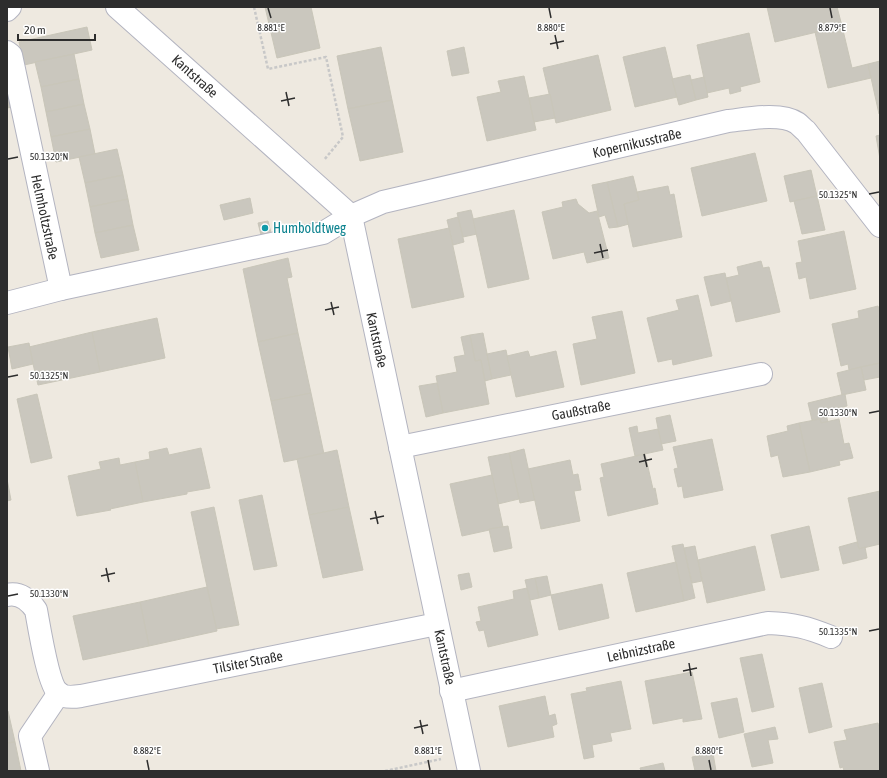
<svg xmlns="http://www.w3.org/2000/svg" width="887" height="778" font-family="'Asap Condensed',sans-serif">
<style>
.building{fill:#cac7be;stroke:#c9c6b9}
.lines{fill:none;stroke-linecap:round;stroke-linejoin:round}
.minor-casing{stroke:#b3b4c0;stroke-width:24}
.path{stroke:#c8c8c8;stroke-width:2.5;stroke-dasharray:3 2;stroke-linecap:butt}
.minor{stroke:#fff;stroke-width:22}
.ticks{fill:none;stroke:#2d2d2d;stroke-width:1.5}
.culture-dot{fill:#0f9aa8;stroke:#fff;stroke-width:1.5}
.labels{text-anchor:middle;stroke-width:3;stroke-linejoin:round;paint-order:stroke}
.street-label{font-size:14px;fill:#2d2d2d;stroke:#fff}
.culture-label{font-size:14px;fill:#0d838f;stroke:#fff;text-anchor:start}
.ticks-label{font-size:10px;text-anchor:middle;fill:#2d2d2d;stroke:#fff;stroke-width:3;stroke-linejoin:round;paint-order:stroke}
</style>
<rect width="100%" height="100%" fill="#eee9e0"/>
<!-- building -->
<g class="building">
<path d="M265,7H311L320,48L277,58Z"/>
<path d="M767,7H837L842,26L775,42Z"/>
<path d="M842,26L852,68L868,64L871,78L828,88L815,32Z"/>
<path d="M87,27L92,50L24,65L19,42Z"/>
<path d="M749,33L760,82L740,87L741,91L730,94L729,88L707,93L697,45Z"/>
<path d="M381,47L392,100L348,109L337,56Z"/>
<path d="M464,47L469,73L452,76L447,51Z"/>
<path d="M665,47L677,97L635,107L623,57Z"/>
<path d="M74,54L79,79L41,87L35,62Z"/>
<path d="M598,55L611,110L556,123L543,68Z"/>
<path d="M880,61V114H879L868,64Z"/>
<path d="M690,75L696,100L679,105L672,79Z"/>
<path d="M524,76L536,130L487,141L477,97L501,92L498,81Z"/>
<path d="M704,77L708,97L696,100L691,80Z"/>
<path d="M79,79L84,104L46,112L41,87Z"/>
<path d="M7,86L13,107L7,108Z"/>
<path d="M550,94L555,118L534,122L529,98Z"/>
<path d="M392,100L403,152L360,161L348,109Z"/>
<path d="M84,104L90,129L51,137L46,112Z"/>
<path d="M90,129L95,154L56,162L51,137Z"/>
<path d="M880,135V159L876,136Z"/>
<path d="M117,149L123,175L85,183L79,157Z"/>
<path d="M755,153L767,201L702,216L691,168Z"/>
<path d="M811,170L817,196L790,202L784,176Z"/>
<path d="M123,175L128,199L90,207L85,183Z"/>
<path d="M633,176L639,200L624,204L629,224L618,227L607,182Z"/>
<path d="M607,182L618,227L609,228L605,215L599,217L592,185Z"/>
<path d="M668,186L670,195L674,194L682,237L633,247L624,204L639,200L637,192Z"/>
<path d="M817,196L825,230L802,234L794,201Z"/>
<path d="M250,198L253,213L224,220L220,205Z"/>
<path d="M128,199L133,225L95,233L90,207Z"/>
<path d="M576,199L578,204L589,213L597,211L609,258L587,263L584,252L553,259L542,212L563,207L562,202Z"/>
<path d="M471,210L477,234L463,237L457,213Z"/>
<path d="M514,210L529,279L488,288L473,219Z"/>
<path d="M458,217L464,242L453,245L447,220Z"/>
<path d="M268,221L271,233L261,235L258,223Z"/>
<path d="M133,225L139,250L101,258L95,233Z"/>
<path d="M449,228L464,297L412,308L398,239Z"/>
<path d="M844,231L856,289L810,299L806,277L799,279L796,263L802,262L798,241Z"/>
<path d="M288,258L292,277L287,278L298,333L258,342L243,269Z"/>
<path d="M761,261L763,268L769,267L780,312L736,322L726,278L739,275L737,267Z"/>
<path d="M725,273L731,301L711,306L704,277Z"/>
<path d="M698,295L712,356L673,365L672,359L658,362L647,318L679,310L676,300Z"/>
<path d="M878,306L880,314V363L849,370L848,364L841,366L832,324L859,318L858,311Z"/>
<path d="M622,311L635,373L581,385L573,344L597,339L592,317Z"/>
<path d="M157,318L165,358L100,372L92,332Z"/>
<path d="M92,332L100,372L38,385L29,347Z"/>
<path d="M298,333L311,393L271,401L258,342Z"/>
<path d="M483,333L492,379L485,381L481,360L475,361L470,335Z"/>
<path d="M470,335L475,361L481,360L489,404L443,413L436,376L457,372L454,357L465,355L461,337Z"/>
<path d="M29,343L33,364L12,369L8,347Z"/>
<path d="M506,350L511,375L492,379L487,354Z"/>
<path d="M528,351L530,357L556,351L564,387L516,397L507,356Z"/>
<path d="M880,363V377L864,380L861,367Z"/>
<path d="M861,367L866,390L842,395L837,373Z"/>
<path d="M437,383L443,413L426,417L419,386Z"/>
<path d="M311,393L324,454L284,462L271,401Z"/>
<path d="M37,394L52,458L31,463L17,399Z"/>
<path d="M845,394L847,406L825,411L828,422L821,423L820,419L812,420L808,403Z"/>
<path d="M670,415L676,441L661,444L656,418Z"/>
<path d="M820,419L821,423L839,419L844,444L849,443L853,458L839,461L840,465L810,472L799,423Z"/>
<path d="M799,423L810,472L783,477L778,455L771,457L767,436L788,431L787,426Z"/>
<path d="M637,426L638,433L658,429L663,450L635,456L629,428Z"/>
<path d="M712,439L723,490L684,498L682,486L678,487L674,469L678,468L673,447Z"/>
<path d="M167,448L169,455L201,448L210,488L187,492V494L143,502L135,462L150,459L149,452Z"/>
<path d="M524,449L535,500L520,503L509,453Z"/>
<path d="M337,450L349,507L309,515L297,459Z"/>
<path d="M509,453L519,499L498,504L488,457Z"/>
<path d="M645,454L653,489L655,488L658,504L608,516L600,478L604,477L601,464Z"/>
<path d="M119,458L120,465L135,462L143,502L110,509L111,510L77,516L68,476L101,469L99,462Z"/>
<path d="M570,460L573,475L578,474L581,490L574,491L580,521L541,529L528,469Z"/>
<path d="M492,475L503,527L462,536L450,484Z"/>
<path d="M7,479L11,500L7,501Z"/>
<path d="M880,491V544L859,549L848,498Z"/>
<path d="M262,495L277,566L254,570L239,500Z"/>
<path d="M214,507L239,625L216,629L191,512Z"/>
<path d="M349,507L363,570L323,578L309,515Z"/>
<path d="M508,526L512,548L494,552L489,529Z"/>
<path d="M809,526L819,570L781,578L771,535Z"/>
<path d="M857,542L859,549L865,547L867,558L843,564L839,547Z"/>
<path d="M683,544L695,598L684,601L672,546Z"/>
<path d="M695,546L702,581L692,583L684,548Z"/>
<path d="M755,546L765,590L707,603L698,560Z"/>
<path d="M676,562L684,601L636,612L627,573Z"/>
<path d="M469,573L472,587L461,590L458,575Z"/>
<path d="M547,576L551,595L539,598L535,578Z"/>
<path d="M535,578L539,598L530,600L525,580Z"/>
<path d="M602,584L609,618L559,630L551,595Z"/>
<path d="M207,587L217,631L149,646L140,602Z"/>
<path d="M527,588L538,635L488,647L484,630L479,631L476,622L481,621L478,607L514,599L513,591Z"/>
<path d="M140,602L149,646L83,660L73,616Z"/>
<path d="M762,654L774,707L752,712L740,658Z"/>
<path d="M692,672L702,719L683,722V718L653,724L645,681Z"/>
<path d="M621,681L631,729L610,733L612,741L592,745L594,757L584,759L571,694L587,691L586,688Z"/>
<path d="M822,683L832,727L809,733L799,688Z"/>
<path d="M545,696L549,716L555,714L557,724L552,726L554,737L508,747L499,706Z"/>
<path d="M737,698L744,732L719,738L711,703Z"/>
<path d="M7,711H8L15,742L7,743Z"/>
<path d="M878,723L880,733V771H844L843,767L840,768L834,742L847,740L844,730Z"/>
<path d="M775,727L778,739L768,740L773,763L752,767L744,734Z"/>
<path d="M15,742L21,771H7V743Z"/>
<path d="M713,753L716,771H695L692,757Z"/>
<path d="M663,763L665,771H641L640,768Z"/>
</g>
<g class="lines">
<!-- minor casing -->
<g class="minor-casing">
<g id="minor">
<path d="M117,7L351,216L469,771"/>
<path d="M7,10L10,7"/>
<path d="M7,52L11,55L61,289"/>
<path d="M7,303L61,289L323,233L351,216L383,202L728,121C746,119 781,112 797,123C800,125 803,129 806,131L880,226"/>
<path d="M400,447L761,374"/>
<path d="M7,595C20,592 29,600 36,610C39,626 48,685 59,694C65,698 74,697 81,696L437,624"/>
<path d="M451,691L768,623C793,624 807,627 831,637"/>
<path d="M38,771L30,736L59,693"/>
</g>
</g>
<!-- path -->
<g class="path">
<path d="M254,7L268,69L326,57L343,137L324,160"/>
<path d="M385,771L441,759"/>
</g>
<!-- minor -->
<use href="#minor" class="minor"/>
</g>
<!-- ticks -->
<path class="ticks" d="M268,8L271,18M549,8L551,18M830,8L832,18M555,35L558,49M550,44L564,41M286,92L289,106M281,101L295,98M8,159L18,157M869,194L879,192M600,244L603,258M594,253L608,250M331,302L334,315M325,310L339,307M8,377L18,375M869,413L879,411M644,454L647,467M639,462L652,459M375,511L378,524M370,519L384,516M106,568L109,582M101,576L115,573M8,596L18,594M869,631L879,629M689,663L691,676M683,671L697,668M420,720L423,734M414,728L428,725M147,760L149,770M428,760L430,770M709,760L711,770"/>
<!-- markers -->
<circle class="culture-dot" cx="265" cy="228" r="4"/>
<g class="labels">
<!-- street labels -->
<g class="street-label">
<text transform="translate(195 76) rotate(42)" y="5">Kantstraße</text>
<text transform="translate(637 143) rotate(-13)" y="5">Kopernikusstraße</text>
<text transform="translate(45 217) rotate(78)" y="5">Helmholtzstraße</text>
<text transform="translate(377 340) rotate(78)" y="5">Kantstraße</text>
<text transform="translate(581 410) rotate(-11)" y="5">Gaußstraße</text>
<text transform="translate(641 650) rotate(-12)" y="5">Leibnizstraße</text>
<text transform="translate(445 657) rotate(78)" y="5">Kantstraße</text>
<text transform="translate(248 662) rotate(-11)" y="5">Tilsiter Straße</text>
</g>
<!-- culture labels -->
<g class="culture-label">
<text x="273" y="233">Humboldtweg</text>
</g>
</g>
<g class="ticks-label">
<text x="271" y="31">8.881°E</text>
<text x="551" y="31">8.880°E</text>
<text x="832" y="31">8.879°E</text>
<text x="49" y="160">50.1320°N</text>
<text x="838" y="198">50.1325°N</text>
<text x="49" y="379">50.1325°N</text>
<text x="838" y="416">50.1330°N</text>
<text x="49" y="597">50.1330°N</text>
<text x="838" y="635">50.1335°N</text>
<text x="147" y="754">8.882°E</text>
<text x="428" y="754">8.881°E</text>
<text x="709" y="754">8.880°E</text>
</g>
<!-- border -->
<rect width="887" height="778" fill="none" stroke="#2d2d2d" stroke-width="16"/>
<!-- scale -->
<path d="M18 34v6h77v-6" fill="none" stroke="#2d2d2d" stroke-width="2"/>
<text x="24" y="34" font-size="12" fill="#2d2d2d" stroke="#ffffff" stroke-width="3" paint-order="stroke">20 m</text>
</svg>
